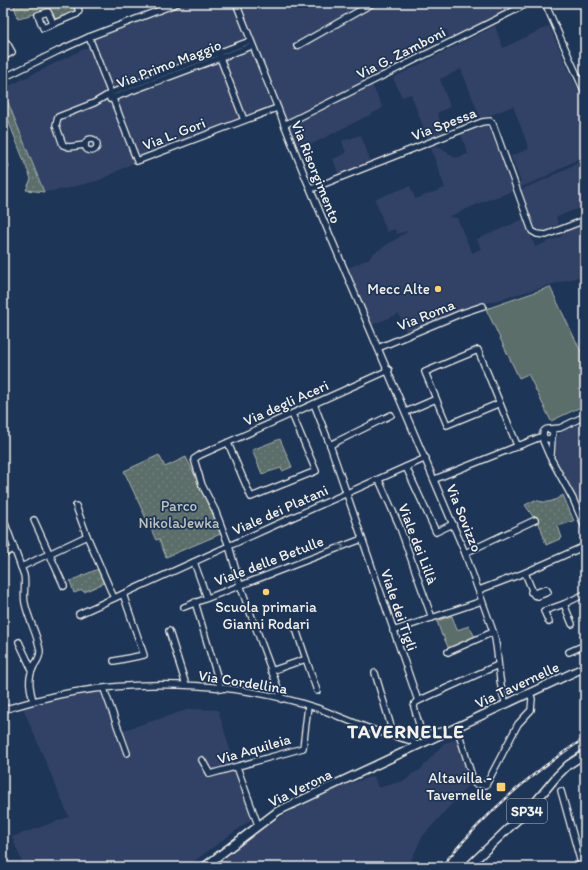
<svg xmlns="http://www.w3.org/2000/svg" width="588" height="870" font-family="Itim,sans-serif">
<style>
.built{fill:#324366}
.grass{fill:url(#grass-dots);stroke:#a8b0a9}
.pitch{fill:#5b6e6a;stroke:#a8b0a9}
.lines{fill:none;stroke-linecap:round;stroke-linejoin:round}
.minor-casing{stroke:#f4f1e8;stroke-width:8}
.major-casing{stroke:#f4f1e8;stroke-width:10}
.minor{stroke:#1d3557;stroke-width:5.5}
.major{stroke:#1d3557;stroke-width:7}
.rail-casing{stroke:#f4f1e8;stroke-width:2.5}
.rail{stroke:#1d3557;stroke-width:1;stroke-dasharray:3;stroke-linecap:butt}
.oneway{stroke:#68778a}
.poi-dot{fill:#ffd166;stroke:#1d3557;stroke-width:1.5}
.labels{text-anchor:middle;stroke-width:3.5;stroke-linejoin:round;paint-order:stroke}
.shield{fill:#1d3557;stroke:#b4b9bc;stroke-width:1}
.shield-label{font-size:14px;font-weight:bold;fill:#f4f1e8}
.street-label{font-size:15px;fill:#f4f1e8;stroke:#1d3557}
.poi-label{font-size:15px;fill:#f4f1e8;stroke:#1d3557;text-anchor:end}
.park-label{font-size:15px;fill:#bec3bc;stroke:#1d3557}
.district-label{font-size:19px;font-weight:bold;letter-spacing:1px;fill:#f4f1e8;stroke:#1d3557}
</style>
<defs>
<pattern id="grass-dots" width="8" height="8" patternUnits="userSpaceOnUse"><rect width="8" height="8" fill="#5b6e6a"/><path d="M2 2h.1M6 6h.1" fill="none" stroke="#73837f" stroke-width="1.8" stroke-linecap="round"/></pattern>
</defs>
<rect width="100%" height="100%" fill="#1d3557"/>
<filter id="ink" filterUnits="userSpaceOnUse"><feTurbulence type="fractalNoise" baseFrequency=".025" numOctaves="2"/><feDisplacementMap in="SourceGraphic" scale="8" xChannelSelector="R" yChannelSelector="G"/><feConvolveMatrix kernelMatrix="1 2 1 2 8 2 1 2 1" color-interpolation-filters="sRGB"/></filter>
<g filter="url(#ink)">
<!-- built -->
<g class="built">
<path d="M191,3H233L272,107L138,157L93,40Z"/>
<path d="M239,3H523L450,40L446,29L424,39L429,51L288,120L284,116Z"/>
<path d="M495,26L503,48L549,26L585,106V155L541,179L520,187L519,183L521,182L511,156L529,149L513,106L481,119L461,69L440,79L450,107L437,113L445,133L428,140L411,94L402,97L393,78Z"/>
<path d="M92,45L137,161L100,180L65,189L44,192L3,89Z"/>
<path d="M372,85L383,108L300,150L290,128L291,126Z"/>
<path d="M488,124L513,191L485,201L448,217L457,218L472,253L481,249L477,239L524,219L535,247L562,236L561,232L585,223V275L462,310L406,332L399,314L371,325L346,269L368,259L374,253L407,232V231L397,234L395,229L387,232L375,199L410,186L415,199L445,188L431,148L438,146L455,158L468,154L461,134Z"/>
<path d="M361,135L371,163L339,176L333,159L346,153L342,141Z"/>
<path d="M585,159V206L556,217L559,227L546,233L537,231L534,228L520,190L542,181Z"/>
<path d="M585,422V521L558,465L556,457L555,443L558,436L563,431Z"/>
<path d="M106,685L124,730L190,709L218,710L236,769L253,818L186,867H24L12,837L69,817L20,701L37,695Z"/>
<path d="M458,739L473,780L422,837L408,867H210L257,832L289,812L345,784L346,785L374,776L378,788L406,780L412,774L420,770L444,743Z"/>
</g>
<!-- grass -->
<g class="grass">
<path d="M13,3H73L76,11L55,20L48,8L35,14L18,18Z"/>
<path d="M3,90L44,192L26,190L31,179L3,107Z"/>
<path d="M280,439L292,467L282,471L281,468L262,474L252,450Z"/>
<path d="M159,455L165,467L186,457L223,533L166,557L159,539L156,540L124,471Z"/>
<path d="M563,495L574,521L558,526L562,538L546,545L541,528L525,505L535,500C547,504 553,502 563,495Z"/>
<path d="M98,569L104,583L84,592L82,590L74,593L70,581Z"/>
</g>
<!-- pitch -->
<g class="pitch">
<path d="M550,287L585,360V405L551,421L528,374L519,378L486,309Z"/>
<path d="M452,616L457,630L469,626L475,637L449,649L443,636L444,635L442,636L437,621Z"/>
</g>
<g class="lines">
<!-- minor casing -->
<g class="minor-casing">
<g id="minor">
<path d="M236,3L306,179L465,553L494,634C500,658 497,682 506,704"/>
<path d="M545,3L585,93"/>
<path d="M53,23L48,12L38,15L43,28L77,14L79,11L76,3"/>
<path d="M89,37L137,161L277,108"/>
<path d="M3,43H7L12,52L7,55L3,46"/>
<path d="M297,46L373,3"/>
<path d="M219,55L244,120"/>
<path d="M3,78L58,51L89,37L178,3"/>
<path d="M110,99L252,46"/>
<path d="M284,125L529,3"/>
<circle cx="91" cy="145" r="6"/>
<path d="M85,145L69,147L63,145L56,125L58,117L94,103L111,93L250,41"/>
<path d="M3,160L5,166"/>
<path d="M311,189L448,135L482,122L490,121L493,124L532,231L537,234L546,235L585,220"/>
<path d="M378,348L462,313L483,306"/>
<path d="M500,403L447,425L425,372L478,350L517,445"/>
<path d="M314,404L330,445L418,701L415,703L414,707L422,735"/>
<path d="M406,412L436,399"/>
<circle cx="548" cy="434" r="5"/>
<path d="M550,429L560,428L585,416"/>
<path d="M544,438L543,441L549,455L573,499L585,527"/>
<path d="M228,443L251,497L316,471L292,414"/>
<path d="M330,445L391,415"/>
<path d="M551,455L552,437"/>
<path d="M406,467L436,532L453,524"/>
<path d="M435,479L543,436"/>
<path d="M379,480L399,525L432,618"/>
<path d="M76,506L87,536L114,598"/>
<path d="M3,518L24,575C26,584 23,593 25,603C28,619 38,635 40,651C40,658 37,661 34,666C27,679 30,688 33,701"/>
<path d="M34,520L64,586"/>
<path d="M465,553L535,520"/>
<path d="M3,554L14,549"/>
<path d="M194,562L207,598"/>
<path d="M21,567L87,536"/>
<path d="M525,573L534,595L538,596L548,592L546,589L535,593L531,592"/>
<path d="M479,590L524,573L585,546"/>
<path d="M195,602L221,689"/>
<path d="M564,604L572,624"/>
<path d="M184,607L362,539"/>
<path d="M79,614L273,526L426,458"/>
<path d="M549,622L544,611L564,604L585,594"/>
<path d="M296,629L306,659"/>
<path d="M169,631L186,685"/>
<path d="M393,631L482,601"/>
<path d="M19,642L32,670"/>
<path d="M448,652L493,632"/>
<path d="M569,652L585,645"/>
<path d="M114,661L144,655L123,594"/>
<path d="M271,671L306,659L317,691"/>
<path d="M375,673L393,733"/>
<path d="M104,689L127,753"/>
<path d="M282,699L240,585L229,546L215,510L202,485L194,459L200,455L389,370"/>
<path d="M418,701L498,665"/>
<path d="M3,710C26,703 50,696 74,692C152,679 241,683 317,708C334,714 351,722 368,728C382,733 397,737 412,741L417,746"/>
<path d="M457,727L473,780L475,784L486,785L518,724L531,710L532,699L530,693"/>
<path d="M400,735H422L447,730"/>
<path d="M202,760L210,774L303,748L308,706"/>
<path d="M237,767L258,825"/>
<path d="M561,791L582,867"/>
</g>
</g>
<!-- major casing -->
<g class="major-casing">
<g id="major">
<path d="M204,867L278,811L585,667"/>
<path d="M468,867L533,805L557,776L568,765L585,754"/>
</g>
</g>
<!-- minor -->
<use href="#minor" class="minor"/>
<!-- major -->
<use href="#major" class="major"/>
<!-- rail casing -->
<g class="rail-casing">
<path id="rail" d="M441,867C482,817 530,773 585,738"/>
</g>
<!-- rail -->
<use href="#rail" class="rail"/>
</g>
<!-- one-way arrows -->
<defs><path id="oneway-chevron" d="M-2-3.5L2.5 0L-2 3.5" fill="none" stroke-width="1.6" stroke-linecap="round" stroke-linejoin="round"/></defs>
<use class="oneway" href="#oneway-chevron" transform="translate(341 547) rotate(-21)"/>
</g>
<!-- markers -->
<g class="poi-dot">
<circle cx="438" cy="289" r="4"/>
<circle cx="266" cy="592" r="4"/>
<rect x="496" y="782" width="10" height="10" rx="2"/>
</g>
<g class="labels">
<!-- shield labels -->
<rect class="shield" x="507" y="799" width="40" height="24" rx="3"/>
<g class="shield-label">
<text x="527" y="816">SP34</text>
</g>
<!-- street labels -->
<g class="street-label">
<text transform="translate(401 53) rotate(-27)" y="5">Via G. Zamboni</text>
<text transform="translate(169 64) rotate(-21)" y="5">Via Primo Maggio</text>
<text transform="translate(444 124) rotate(-21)" y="5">Via Spessa</text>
<text transform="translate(174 134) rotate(-21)" y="5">Via L. Gori</text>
<text transform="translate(316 172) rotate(68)" y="5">Via Risorgimento</text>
<text transform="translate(426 315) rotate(-22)" y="5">Via Roma</text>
<text transform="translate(286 403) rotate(-24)" y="5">Via degli Aceri</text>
<text transform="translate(280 510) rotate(-24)" y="5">Viale dei Platani</text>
<text transform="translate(464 518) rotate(68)" y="5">Via Sovizzo</text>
<text transform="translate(418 544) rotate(69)" y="5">Viale dei Lillà</text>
<text transform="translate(269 561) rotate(-21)" y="5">Viale delle Betulle</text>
<text transform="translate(399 610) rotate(71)" y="5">Viale dei Tigli</text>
<text transform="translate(243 682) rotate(9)" y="5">Via Cordellina</text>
<text transform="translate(517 685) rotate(-25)" y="5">Via Tavernelle</text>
<text transform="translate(254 749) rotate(-16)" y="5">Via Aquileia</text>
<text transform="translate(300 788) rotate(-26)" y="5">Via Verona</text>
</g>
<!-- poi labels -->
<g class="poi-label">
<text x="430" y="294">Mecc Alte</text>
<text x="266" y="612" text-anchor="middle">Scuola primaria<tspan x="266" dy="17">Gianni Rodari</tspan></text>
<text x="492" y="783">Altavilla -<tspan x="492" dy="17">Tavernelle</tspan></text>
</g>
<!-- park labels -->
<g class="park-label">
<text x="179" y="511">Parco<tspan x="179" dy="17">NikolaJewka</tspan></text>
</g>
<!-- district labels -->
<g class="district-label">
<text x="406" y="738">TAVERNELLE</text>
</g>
</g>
<!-- margin -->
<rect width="588" height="870" fill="none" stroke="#1d3557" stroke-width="16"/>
<rect x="8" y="8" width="572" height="854" fill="none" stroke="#f4f1e8" stroke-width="1.5" filter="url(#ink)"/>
</svg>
